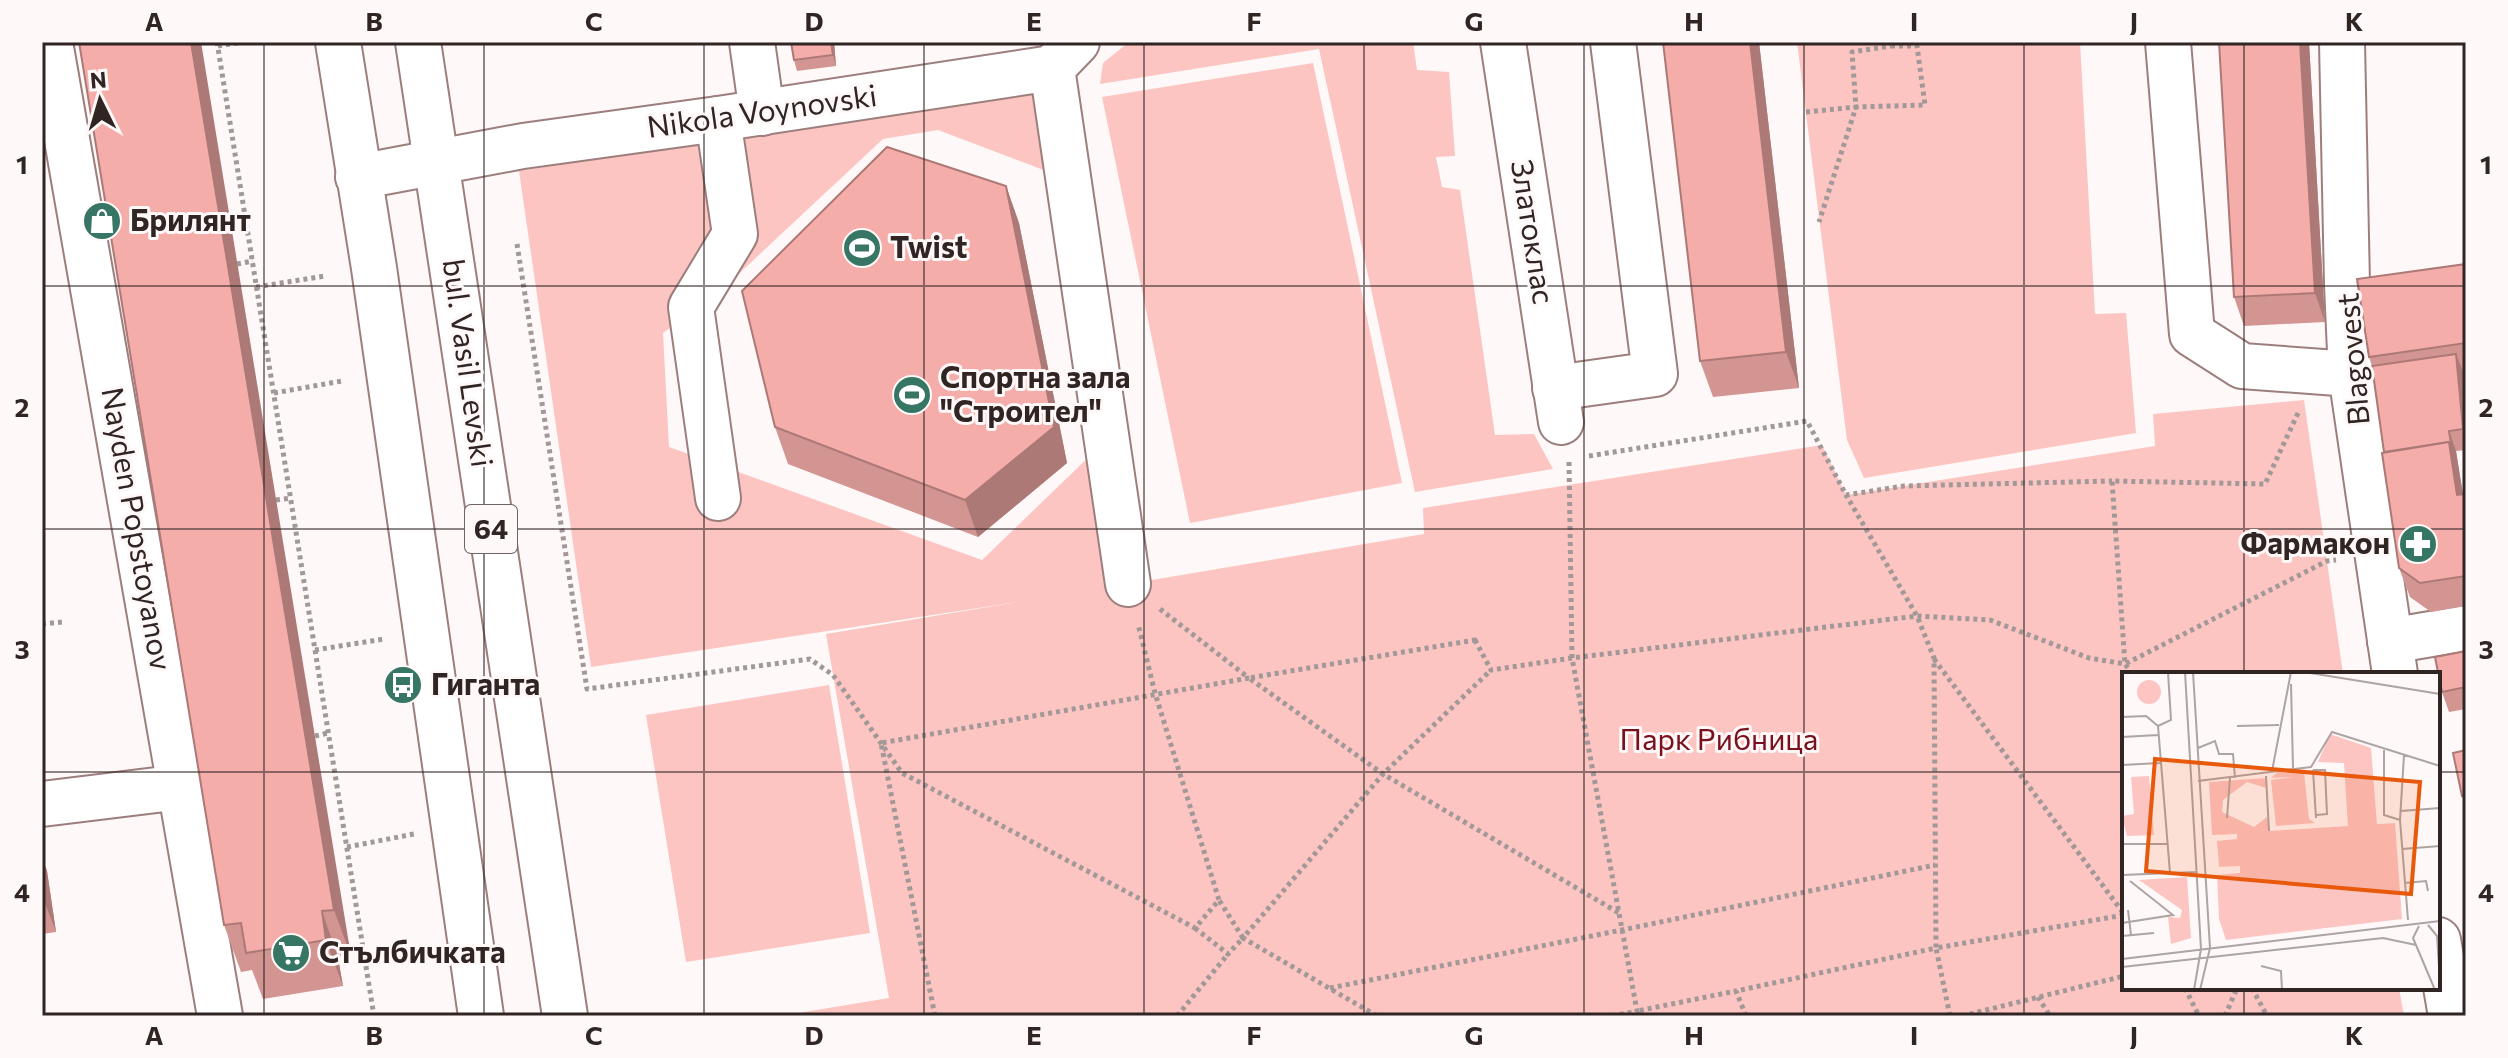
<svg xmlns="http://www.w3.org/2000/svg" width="2508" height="1058" font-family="Commissioner,sans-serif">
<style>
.green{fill:#fcc5c2}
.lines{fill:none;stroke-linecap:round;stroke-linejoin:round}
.minor-casing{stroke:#9c7f7d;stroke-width:48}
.major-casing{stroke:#9c7f7d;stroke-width:48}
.path{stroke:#a29898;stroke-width:5;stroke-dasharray:4 4;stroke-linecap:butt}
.minor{stroke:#fff;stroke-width:44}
.major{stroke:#fff;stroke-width:44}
.wall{fill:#d39592}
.shaded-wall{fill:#ac7977}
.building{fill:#f5adaa;stroke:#ac7977;stroke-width:2}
.grid{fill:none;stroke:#312524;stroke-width:2;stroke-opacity:0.55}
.labels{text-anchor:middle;stroke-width:6;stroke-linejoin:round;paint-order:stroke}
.shield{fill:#fff8f8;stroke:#6f6464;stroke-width:2}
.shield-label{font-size:28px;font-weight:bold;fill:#312524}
.street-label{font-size:30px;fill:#312524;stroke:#fff8f8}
.poi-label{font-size:30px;font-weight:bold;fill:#312524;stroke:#fff8f8;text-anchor:start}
.park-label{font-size:30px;fill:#79101c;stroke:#fff8f8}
.inset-road{fill:none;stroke:#ada4a3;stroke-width:2}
.view{fill:#e8590c;fill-opacity:0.15;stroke:#e8590c;stroke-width:4}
.inset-edge{fill:none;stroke:#312524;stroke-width:4}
.neatline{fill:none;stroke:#312524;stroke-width:3}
.grid-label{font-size:26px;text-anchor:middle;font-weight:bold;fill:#312524}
</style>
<rect width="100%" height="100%" fill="#fff8f8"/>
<!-- green -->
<g class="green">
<path d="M1129,42H1413L1417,70L1449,72L1455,156L1436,157L1442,187L1460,190L1495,435L1534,434L1553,469L1415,492L1319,49L1100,84L1103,63Z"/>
<path d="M1797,42H2080L2095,314L2126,313L2136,433L1864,478L1847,440Z"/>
<path d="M1313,63L1402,483L1190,523L1102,97Z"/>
<path d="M1050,89L1062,177L938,130L883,139L715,296L663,333L669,447L982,560L1096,450L1128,584L1424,534L1423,508L1822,445L1846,495L2155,446L2153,414L2304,400L2343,674H2124V988H2399L2404,1016H780L889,998L826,634L1024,601L591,667L519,171Z"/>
<path d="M829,685L870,933L686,962L646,715Z"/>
</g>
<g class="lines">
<!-- minor casing -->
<g class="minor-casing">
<g id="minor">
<path d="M50,42L220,1016"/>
<path d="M752,42L762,113"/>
<path d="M1503,42L1561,422"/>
<path d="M2168,42L2192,334L2242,366L2351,374"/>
<path d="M2342,42L2347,285L2351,374L2395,674"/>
<path d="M1052,68L1128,584"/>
<path d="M358,177L523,146L718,119L1052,68L1077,42"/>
<path d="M1555,388L1655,374L1613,42"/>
<path d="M718,498L691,307L735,234L718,119"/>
<path d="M2390,641L2466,628"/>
<path d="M42,804L181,787"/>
<path d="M2438,940L2451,1016"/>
</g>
</g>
<!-- major casing -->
<g class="major-casing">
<g id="major">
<path d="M338,42L374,268L481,1016"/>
<path d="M418,42L565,1016"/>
</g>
</g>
<!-- path -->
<g class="path">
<path d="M217,42L374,1016"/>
<path d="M218,46L243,42"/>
<path d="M1891,46H1917L1925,105L1856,107L1852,52Z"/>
<path d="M1806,112L1856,107L1819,222"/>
<path d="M517,244L587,689L810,659L833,675L902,773L1195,928L1219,900L1155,693L1138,624"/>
<path d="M237,264L253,261"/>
<path d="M256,287L325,276"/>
<path d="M274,393L342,381"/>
<path d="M2298,413L2265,484L2112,481L2125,664L2327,561L2336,560"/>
<path d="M1589,456L1807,421L1846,495L1904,486L2112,481"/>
<path d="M1569,462L1572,658L1917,616L1990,620L2089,658L2125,664L2132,674"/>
<path d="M276,500L291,498"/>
<path d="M1160,609L1249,678"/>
<path d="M42,624L63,622"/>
<path d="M1475,640L1491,670L1572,658L1619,913L1383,774L1249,678Z"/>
<path d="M315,650L384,639"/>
<path d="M1934,659L2124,914"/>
<path d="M315,736L328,733"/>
<path d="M347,847L414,834"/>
<path d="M1195,928L1228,954L1243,938L1219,900"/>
<path d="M1330,988L1622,930L1935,865"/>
<path d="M2185,988L2199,1016"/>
<path d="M2252,988L2267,1016"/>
<path d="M2038,997L2050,1016"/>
<path d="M935,1016L881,743L1249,678"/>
<path d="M1177,1016L1228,954"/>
<path d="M1377,1016L1243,938L1383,774L1491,670"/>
<path d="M1612,1016L1637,1011L1619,913"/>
<path d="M1638,1016L1637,1011L1736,991"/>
<path d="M1746,1016L1736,991L1936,948L1934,658L1917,616L1846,495"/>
<path d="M1950,1016L1936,948L2124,915"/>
<path d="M1962,1016L2124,976"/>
<path d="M2225,1016L2237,988"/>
</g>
<!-- minor -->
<use href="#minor" class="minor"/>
<!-- major -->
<use href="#major" class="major"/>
</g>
<!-- wall -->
<g class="wall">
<path d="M79,42L351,956L338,958L343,986L263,999L252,970L241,972L224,925Z"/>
<path d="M834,42L836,66L797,71L794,60Z"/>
<path d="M1759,42L1799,388L1713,397L1700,361Z"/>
<path d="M2219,42H2309L2325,322L2244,326L2234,297Z"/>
<path d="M1006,186L1019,223L1067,463L978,537L788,464L775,427Z"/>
<path d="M2466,264V374H2464L2466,399V450L2456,451L2463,494H2466V606L2431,612L2410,597L2399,568L2372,366L2369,357Z"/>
<path d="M2466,651V709L2449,712L2442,692Z"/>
<path d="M2466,750V807L2462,796Z"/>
<path d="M42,857L47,871L56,932L42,934Z"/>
</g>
<!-- shaded-wall -->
<g class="shaded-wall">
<path d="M191,42H201L351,956L334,910Z"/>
<path d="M831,42H834L836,66L833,55Z"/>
<path d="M1750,42H1759L1799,388L1786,352Z"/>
<path d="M2300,42H2309L2325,322L2315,293Z"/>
<path d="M1006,186L1019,223L1067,463L978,537L965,500Z"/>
<path d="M2456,354L2464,374L2466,399V436L2463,429Z"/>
<path d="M2449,431L2456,451L2466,515L2457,495L2449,442Z"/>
<path d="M42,857L47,871L56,932L45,903L42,879Z"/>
<path d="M322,911L338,958L343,986L326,940Z"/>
</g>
<!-- building -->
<g class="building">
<path d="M79,42H191L334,910L322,911L326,940L246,953L241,923L224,925Z"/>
<path d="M791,42H831L833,55L794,60Z"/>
<path d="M1663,42H1750L1786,352L1700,361Z"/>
<path d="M2219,42H2300L2315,293L2234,297Z"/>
<path d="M887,147L1006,186L1054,427L965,500L775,427L742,291Z"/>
<path d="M2466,264V343L2369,357L2357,279Z"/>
<path d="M2456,354L2463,429L2449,431L2452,450L2449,442L2384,452L2372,366Z"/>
<path d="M2449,442L2457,495L2466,494V576L2420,583L2399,568L2382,453Z"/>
<path d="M2466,651V687L2442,692L2435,657Z"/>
<path d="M2466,750V795L2462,796L2453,753Z"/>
<path d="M42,879L45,903H42Z"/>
</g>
<!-- grid -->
<path class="grid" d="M264,42V1016M484,42V1016M704,42V1016M924,42V1016M1144,42V1016M1364,42V1016M1584,42V1016M1804,42V1016M2024,42V1016M2244,42V674M42,286H2466M42,529H2466M42,772H2124M2438,772H2466M2244,988V1016"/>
<!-- icons -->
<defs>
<g id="shop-disc" transform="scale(2)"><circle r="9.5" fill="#377664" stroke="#fff8f8"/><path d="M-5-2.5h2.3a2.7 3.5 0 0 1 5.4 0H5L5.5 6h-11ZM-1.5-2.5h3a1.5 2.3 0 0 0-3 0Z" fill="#fff"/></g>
<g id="stadium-disc" transform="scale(2)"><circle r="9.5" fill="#377664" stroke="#fff8f8"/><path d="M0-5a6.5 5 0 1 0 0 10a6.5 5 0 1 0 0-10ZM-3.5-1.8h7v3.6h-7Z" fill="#fff"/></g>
<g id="pharmacy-disc" transform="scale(2)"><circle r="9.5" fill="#377664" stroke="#fff8f8"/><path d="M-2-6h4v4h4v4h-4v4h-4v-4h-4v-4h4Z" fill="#fff"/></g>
<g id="bus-disc" transform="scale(2)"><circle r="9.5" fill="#377664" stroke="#fff8f8"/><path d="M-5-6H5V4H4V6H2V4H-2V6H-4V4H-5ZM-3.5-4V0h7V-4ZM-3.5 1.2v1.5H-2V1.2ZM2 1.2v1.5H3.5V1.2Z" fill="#fff"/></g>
<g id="supermarket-disc" transform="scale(2)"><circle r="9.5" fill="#377664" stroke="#fff8f8"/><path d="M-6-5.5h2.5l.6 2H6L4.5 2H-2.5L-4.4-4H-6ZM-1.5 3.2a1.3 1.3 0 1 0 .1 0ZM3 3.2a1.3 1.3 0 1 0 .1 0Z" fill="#fff"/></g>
</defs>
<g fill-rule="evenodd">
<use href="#shop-disc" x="102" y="221"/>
<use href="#stadium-disc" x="862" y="248"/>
<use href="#stadium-disc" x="912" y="395"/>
<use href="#pharmacy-disc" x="2418" y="544"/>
<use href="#bus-disc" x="403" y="685"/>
<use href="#supermarket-disc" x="291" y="953"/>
</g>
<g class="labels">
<!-- shield labels -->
<rect class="shield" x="465" y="505" width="52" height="48" rx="6"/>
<g class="shield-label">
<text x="491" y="539">64</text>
</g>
<!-- street labels -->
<g class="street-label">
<text transform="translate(762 112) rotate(-8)" y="10">Nikola Voynovski</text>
<text transform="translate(1532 232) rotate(81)" y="10">Златоклас</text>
<text transform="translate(2354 359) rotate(-95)" y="10">Blagovest</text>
<text transform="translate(467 363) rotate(82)" y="10">bul. Vasil Levski</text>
<text transform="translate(136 529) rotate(80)" y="10">Nayden Popstoyanov</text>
</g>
<!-- poi labels -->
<g class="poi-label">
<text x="130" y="231">Брилянт</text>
<text x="890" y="258">Twist</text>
<text x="940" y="388">Спортна зала<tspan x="940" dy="34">"Строител"</tspan></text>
<text x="2390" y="554" text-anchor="end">Фармакон</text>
<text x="431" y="695">Гиганта</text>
<text x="319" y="963">Стълбичката</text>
</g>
<!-- park labels -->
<g class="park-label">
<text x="1719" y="750">Парк Рибница</text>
</g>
</g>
<!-- overview -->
<g transform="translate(2122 672)">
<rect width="318" height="318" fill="#fff8f8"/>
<path d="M15 20a12 12 0 1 1 24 0a12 12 0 1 1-24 0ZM208,62L249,76L255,153L226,155L222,91L196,90ZM158,98L182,100L187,147L193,151L154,154L149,108L172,105L149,106ZM27,104L32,163L5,164L0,144L12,142L9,105ZM144,106V116L125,110L101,128L100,140L132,155L145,145L148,159L273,151L280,247L104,268L97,247L95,203L118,201V194L97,195L95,169L115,167V162L90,163L87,110ZM65,205L69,266L49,272L46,245L58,246L60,238L17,208Z" fill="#fcc5c2"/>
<path class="inset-road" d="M63,0L79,277L72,318M71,0L88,276L78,318M182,0L318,22M169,12L171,96M0,45L24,44L36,54L48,201M36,54L49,48L46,0M115,54L157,53M0,65L36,63M76,76L93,69L97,82H111L113,106M262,76V143L278,148M282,83L278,148L286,248M0,93L38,91M191,98H203L205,142L194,143M191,98L194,146M150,99L169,0M144,104L147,159M76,109L189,95L210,60L318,94M279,139L318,136M105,146L108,106M0,172H45M280,177L318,174M0,203L75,200M282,211L304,209L306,219M6,238L9,263M0,251L51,243L8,209M306,253L315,264L318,310M297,254L291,266L313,318M0,264L32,261M0,287L318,249M139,294L159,299L160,318M0,295L261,266L294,273"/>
<path class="view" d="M33,87L298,110L289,222L24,199Z"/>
<rect width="318" height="318" class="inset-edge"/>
</g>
<!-- border -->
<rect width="2508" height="1058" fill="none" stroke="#fff8f8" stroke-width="88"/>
<!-- north arrow -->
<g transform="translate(100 100) rotate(355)" stroke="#fff8f8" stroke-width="6" paint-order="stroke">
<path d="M0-6L14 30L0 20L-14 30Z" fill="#312524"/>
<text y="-12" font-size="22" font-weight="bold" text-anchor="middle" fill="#312524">N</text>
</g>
<rect x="44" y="44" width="2420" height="970" class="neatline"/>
<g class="grid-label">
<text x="154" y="31">A</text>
<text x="374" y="31">B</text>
<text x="594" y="31">C</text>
<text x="814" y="31">D</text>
<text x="1034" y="31">E</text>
<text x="1254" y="31">F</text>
<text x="1474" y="31">G</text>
<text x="1694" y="31">H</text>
<text x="1914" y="31">I</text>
<text x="2134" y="31">J</text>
<text x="2354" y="31">K</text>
<text x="22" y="174">1</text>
<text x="2486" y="174">1</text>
<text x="22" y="417">2</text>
<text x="2486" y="417">2</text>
<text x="22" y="659">3</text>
<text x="2486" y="659">3</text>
<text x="22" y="902">4</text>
<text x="2486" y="902">4</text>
<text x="154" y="1045">A</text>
<text x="374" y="1045">B</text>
<text x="594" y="1045">C</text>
<text x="814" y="1045">D</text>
<text x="1034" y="1045">E</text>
<text x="1254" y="1045">F</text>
<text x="1474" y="1045">G</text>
<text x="1694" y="1045">H</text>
<text x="1914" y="1045">I</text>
<text x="2134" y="1045">J</text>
<text x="2354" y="1045">K</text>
</g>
</svg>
